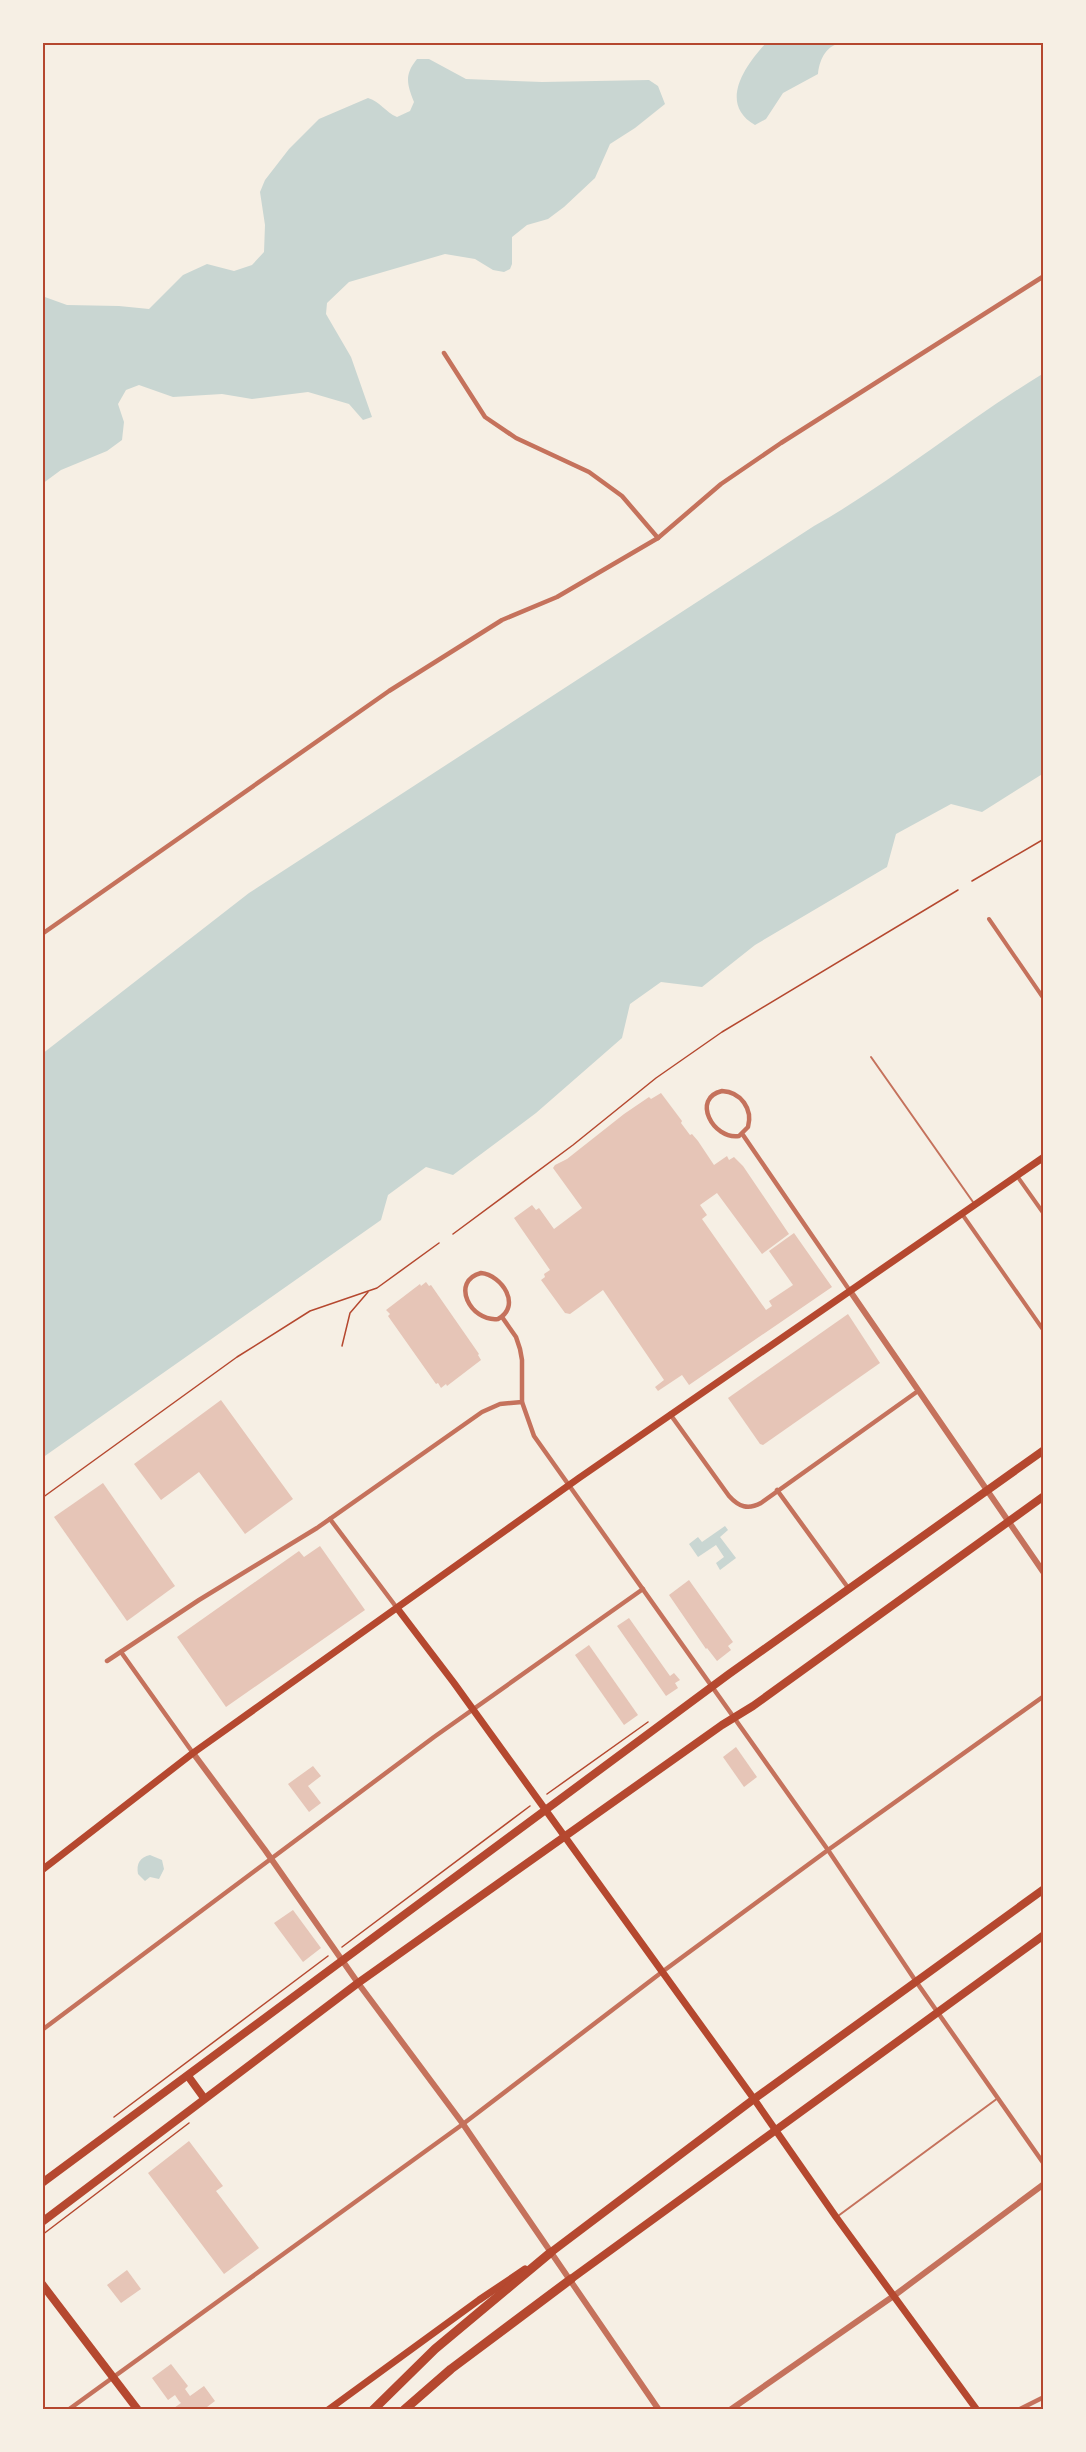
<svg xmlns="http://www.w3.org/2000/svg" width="1086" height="2452" font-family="'DejaVu Sans',sans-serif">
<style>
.water{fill:#c9d6d2}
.building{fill:#e6c5b7}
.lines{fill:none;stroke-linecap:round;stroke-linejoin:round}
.path{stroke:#b5482f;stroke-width:1.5}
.service{stroke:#c5725c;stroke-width:2}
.pedestrian{stroke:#c5725c;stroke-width:4}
.minor{stroke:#c5725c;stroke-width:4.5}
.tertiary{stroke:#c5725c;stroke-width:6}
.secondary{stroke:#b5482f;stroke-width:7}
.primary{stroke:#b5482f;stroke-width:8}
.motorway{stroke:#b5482f;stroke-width:9}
.neatline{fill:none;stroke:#b5482f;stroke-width:2}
</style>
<rect width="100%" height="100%" fill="#f6efe4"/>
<!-- water -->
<g class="water">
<path d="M767,42H859C853,44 846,43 839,44C825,46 819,62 818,74L783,93L766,119L755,125C718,104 745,65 767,42Z"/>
<path d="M417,59H429L466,79L542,82L649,80L658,86L665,104L635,128L610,144L595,178L564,207L548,219L527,225L512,237V264L510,269L504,272L493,270L475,259L445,254L349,282L327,303L326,314L351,357L372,417L363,420L349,404L308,392L252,399L222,394L173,397L139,385L126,390L118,404L124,422L122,440L107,451L61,470L42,484V296L67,305L119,306L149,309L183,275L207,264L234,271L252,265L264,252L265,225L260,192L265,180L289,149L319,119L368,98C381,102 385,112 397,117L410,111L414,102C407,84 404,75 417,59Z"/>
<path d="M1044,373V773L982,812L951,804L896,834L887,867L755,945L702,987L661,982L630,1004L622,1038L536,1113L453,1175L426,1167L388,1195L381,1220L42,1458V1054L249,893L814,526C894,481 965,421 1044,373Z"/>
<path d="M725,1526L728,1530L720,1537L736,1558L720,1570L716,1563L724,1557L716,1545L698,1557L689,1544L698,1537L702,1542Z"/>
<path d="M150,1855L162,1860L164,1869L159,1879L150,1877L145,1881L138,1874C136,1864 140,1857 150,1855Z"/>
</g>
<!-- building -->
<g class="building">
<path d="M661,1093L682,1121L681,1123L690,1135L692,1134L698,1141L714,1165L727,1156L729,1160L734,1157L743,1166L789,1234L762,1254L717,1193L700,1205L707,1215L702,1219L766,1310L772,1306L769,1301L793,1285L769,1251L794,1233L832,1287L689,1385L682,1375L658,1391L655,1387L664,1380L603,1290L570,1314L565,1313L541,1280L545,1277L544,1274L550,1270L514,1218L532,1205L536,1210L539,1208L554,1229L582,1208L553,1168L555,1165L567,1159L624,1114L649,1097L651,1099Z"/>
<path d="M426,1282L429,1286L431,1285L479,1354L478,1355L481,1360L447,1386L446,1384L441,1388L438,1383L436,1384L388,1316L390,1314L386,1310L420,1284L421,1286Z"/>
<path d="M848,1314L880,1363L763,1445L760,1444L728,1398Z"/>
<path d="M221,1400L293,1499L245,1534L199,1472L161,1500L134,1464Z"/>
<path d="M103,1483L175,1586L127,1621L54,1517Z"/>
<path d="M320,1546L365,1610L226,1707L177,1637L299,1551L304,1557Z"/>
<path d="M689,1580L733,1642L728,1646L731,1650L717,1661L707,1648L706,1649L669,1595Z"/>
<path d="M629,1618L670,1676L674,1673L680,1680L675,1683L678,1688L666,1696L617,1626Z"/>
<path d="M589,1645L638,1715L624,1725L575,1655Z"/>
<path d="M736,1747L757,1777L744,1787L723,1757Z"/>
<path d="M313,1766L321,1776L308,1786L321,1803L309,1812L288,1784Z"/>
<path d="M293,1910L321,1948L303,1962L274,1923Z"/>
<path d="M189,2141L223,2186L216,2191L259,2248L224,2274L148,2173Z"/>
<path d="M127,2270L141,2289L121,2303L107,2285Z"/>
<path d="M171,2364L188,2386L185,2389L190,2396L204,2386L215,2401L203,2410H176L174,2408L181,2403L179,2401L175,2395L168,2400L152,2378Z"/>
</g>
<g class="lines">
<!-- path -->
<g class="path">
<path d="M972,881L1044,839"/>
<path d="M453,1234L573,1145L656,1078L722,1032L958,890"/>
<path d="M342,1346L350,1313L368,1292"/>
<path d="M42,1498L237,1357L310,1311L377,1288L439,1243"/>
<path d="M547,1794L648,1722"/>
<path d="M342,1947L530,1806"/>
<path d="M114,2117L328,1956"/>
<path d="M42,2235L189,2123"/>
</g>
<!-- service -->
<g class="service">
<path d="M871,1057L973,1202"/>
<path d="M838,2216L998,2098"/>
</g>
<!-- pedestrian -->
<g class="pedestrian">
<path d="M989,919L1044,999"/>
<path d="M1017,1176L1044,1214"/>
<path d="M962,1214L1044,1331"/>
</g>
<!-- minor -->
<g class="minor">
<path d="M444,353L485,417L516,438L589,472L622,496L658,538"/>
<path d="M42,934L389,691L502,620L557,597L658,538L721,484L781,443L1044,276"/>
<path d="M722,1091C741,1092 753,1109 748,1127L739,1136C713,1140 691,1098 722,1091Z"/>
<path d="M743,1135L850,1291"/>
<path d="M481,1273C502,1275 522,1306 498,1319C470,1322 450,1281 481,1273Z"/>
<path d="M502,1317L516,1337L520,1349L522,1360V1402L534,1436L828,1850L915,1980L1044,2164"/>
<path d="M670,1414L729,1496C739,1507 748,1510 761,1503L918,1391"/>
<path d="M777,1490L849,1589"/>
<path d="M330,1519L397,1608"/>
<path d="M121,1652L193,1753"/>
<path d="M107,1661L199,1600L317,1528L482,1412L500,1404L522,1402"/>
<path d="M42,2030L434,1737L643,1589"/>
<path d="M68,2410L463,2124L662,1972L828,1850L1044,1696"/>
<path d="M1018,2410L1044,2397"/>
</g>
<!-- tertiary -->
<g class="tertiary">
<path d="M850,1291L1044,1573"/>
<path d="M193,1753L265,1850L358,1983L463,2124L659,2410"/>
<path d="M730,2410L895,2295L1044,2184"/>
</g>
<!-- secondary -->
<g class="secondary">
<path d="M397,1608L454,1683L754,2099L836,2217L977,2410"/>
<path d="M42,1870L193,1753L579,1478L1044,1157"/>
<path d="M328,2410L479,2300L525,2269"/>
</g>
<!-- primary -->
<g class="primary">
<path d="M188,2076L204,2098"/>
<path d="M42,2183L729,1674L1044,1450"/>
<path d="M42,2222L358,1983L722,1725L753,1706L1044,1496"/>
<path d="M550,2253L754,2099L1044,1889"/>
<path d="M571,2279L1044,1935"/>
<path d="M42,2284L138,2410"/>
</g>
<!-- motorway -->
<g class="motorway">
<path d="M373,2410L435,2349L550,2253"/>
<path d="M404,2410L451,2369L571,2279"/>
</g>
</g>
<!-- border -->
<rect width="1086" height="2452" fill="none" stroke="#f6efe4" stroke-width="87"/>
<rect x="44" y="44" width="998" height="2364" class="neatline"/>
</svg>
